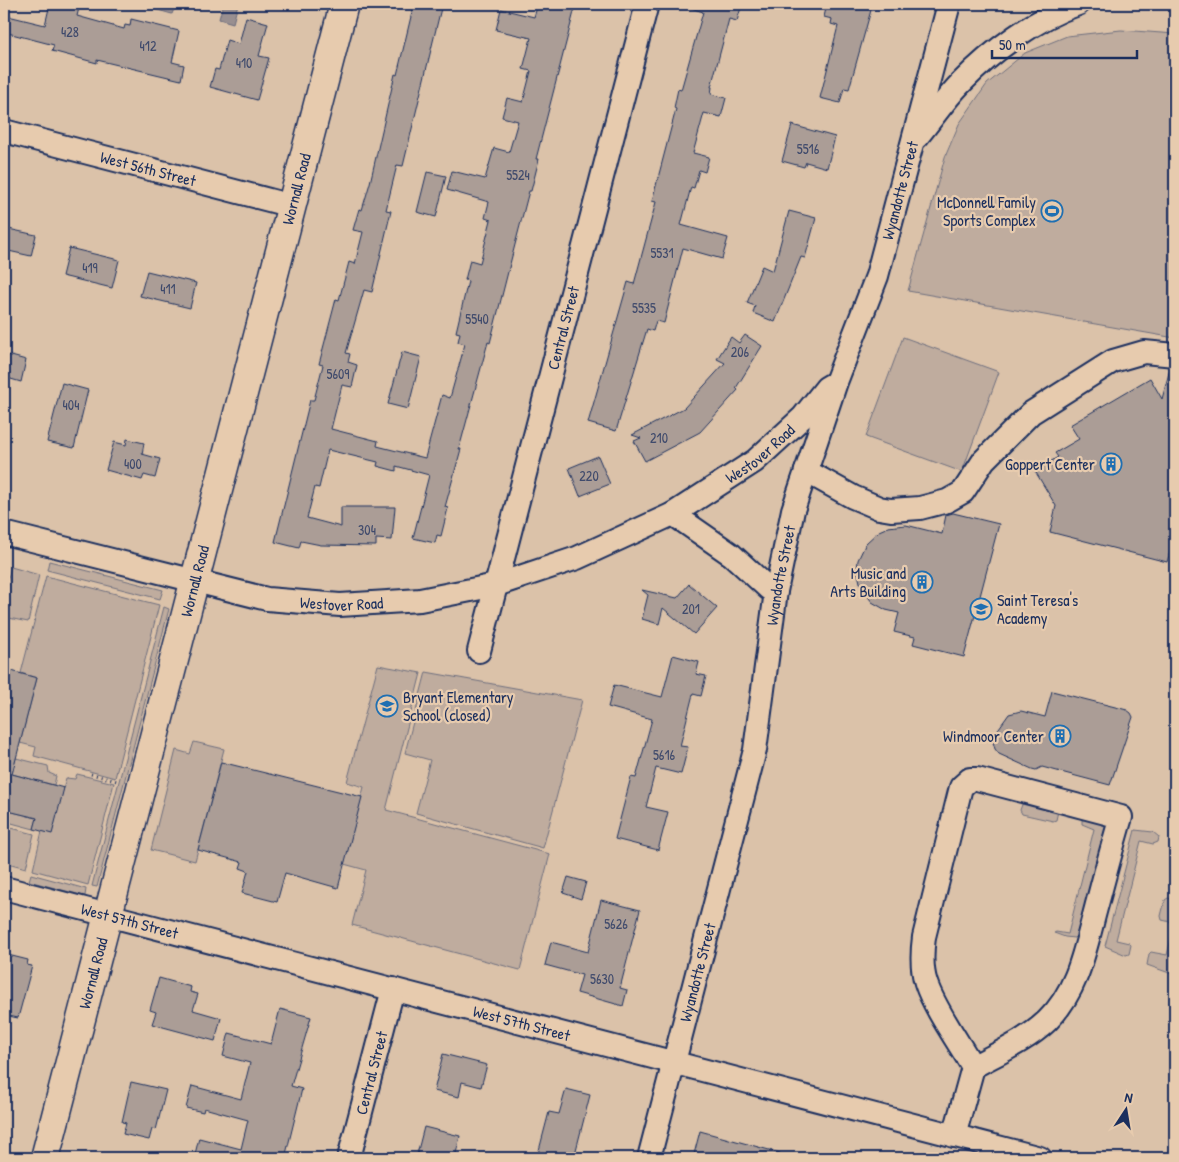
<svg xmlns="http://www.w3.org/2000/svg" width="1179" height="1162" font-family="'Patrick Hand',sans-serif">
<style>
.green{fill:#bfac9e;stroke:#6d6e7e}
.water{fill:#998f90;stroke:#67697c}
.building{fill:#ab9d96;stroke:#1b2f5e}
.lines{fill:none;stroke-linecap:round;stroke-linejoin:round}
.minor-casing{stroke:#1b2f5e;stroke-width:26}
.major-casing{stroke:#1b2f5e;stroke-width:31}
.path{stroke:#1b2f5e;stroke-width:3;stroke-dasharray:1 4;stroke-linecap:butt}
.minor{stroke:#e7cbae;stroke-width:22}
.major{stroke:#e7cbae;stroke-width:28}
.labels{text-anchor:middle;stroke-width:4.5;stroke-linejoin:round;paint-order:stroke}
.number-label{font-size:14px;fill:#3f4a6c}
.street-label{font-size:16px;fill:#1b2f5e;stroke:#e7cbae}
.poi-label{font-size:16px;fill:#1b2f5e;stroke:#e7cbae;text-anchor:end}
</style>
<rect width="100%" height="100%" fill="#dbc2a9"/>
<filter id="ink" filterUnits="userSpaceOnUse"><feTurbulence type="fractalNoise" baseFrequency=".02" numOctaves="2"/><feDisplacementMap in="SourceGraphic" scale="10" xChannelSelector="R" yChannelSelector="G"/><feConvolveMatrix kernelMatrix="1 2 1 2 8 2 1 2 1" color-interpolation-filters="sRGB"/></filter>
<g filter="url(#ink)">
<!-- green -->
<g class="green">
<path d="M1121,30L1175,34V338L908,291L945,157L959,124L987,84L1025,53L1067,36Z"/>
<path d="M903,337L999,372L962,472L866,437Z"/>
<path d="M49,561L163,590L160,599L47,570Z"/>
<path d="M11,567L39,575L28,622L4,617V593Z"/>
<path d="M46,576L159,605L115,778L34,756L36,747L20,743L37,678L21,673Z"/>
<path d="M164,607L169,609L97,887L92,886Z"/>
<path d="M378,665L421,673L386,810L550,854L520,970L352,925L366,870L344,864L364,787L347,782Z"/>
<path d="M426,672L582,700L543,848L416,813L430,760L405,753Z"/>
<path d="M194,742L224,749L195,861L151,850L176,750L190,754Z"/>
<path d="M16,758L48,766L49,773L56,776L54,785L12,774Z"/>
<path d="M77,774L114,783L88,885L33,870L42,831L52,833L66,778L75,779Z"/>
<path d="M1023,802L1058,811L1056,820L1053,821L1022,814L1020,810Z"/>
<path d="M4,810L37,818L34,829L4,821Z"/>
<path d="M1087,819L1104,824L1107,828L1079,933L1074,938L1065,937L1054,933L1056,932L1068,934L1094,829L1082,824V820Z"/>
<path d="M4,826L34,834L26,868L4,862Z"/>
<path d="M1135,830L1153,832L1159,837L1158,842L1153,844L1141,841L1116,940L1129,943L1131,945L1129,954L1126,955L1105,946Z"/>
<path d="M31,874L86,889L85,896L29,881Z"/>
<path d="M1168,898L1175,900V975L1147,965L1149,954L1151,952L1167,955L1175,923L1162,920L1161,916L1165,900Z"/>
</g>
<!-- water -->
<g class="water">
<path d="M142,4H176L172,14L143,6Z"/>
<path d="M223,4H238L233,23L219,19Z"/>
</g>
<!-- building -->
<g class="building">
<path d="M50,4H80L77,16L124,29L125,25L130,26L131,19L179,31L172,62L184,65L181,80L97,60V63L52,51L54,45L4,32V15L45,25Z"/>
<path d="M414,4H442L403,166L397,165L386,210L391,211L372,292L364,290L346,353L350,354L348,362L357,365L352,387L342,385L331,429L378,441L377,446L425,458L442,395L450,398L465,344L458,342L460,333L456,332L468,281L465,280L470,260L480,263L491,220L485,218L489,202L447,190L452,171L485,179L494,148L509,152L518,121L502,117L507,98L523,102L531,71L523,69L531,38L496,30L501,9L534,17L538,4H576L536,159H539L531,191H529L511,260L490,343L488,342L459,449H461L445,507L448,508L441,536L437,535L435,543L413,538L429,475L396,466V471L377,466L378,462L328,450L319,488L315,487L307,518L341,527V507H395L392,540L376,539V546L321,545L301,541L299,548L275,542L310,400H314L323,365L319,364L336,299L339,300L349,262L355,264L363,232L353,230L359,209L362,210L370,183L395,74L397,75Z"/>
<path d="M692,4H742L737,21L729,19L711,87H712L711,94L726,98L721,117L704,113L693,153L709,157L705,172L699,170L694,188L691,187L681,225L728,238L722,259L683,248L664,323L656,321L653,331L647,329L616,431L588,423L628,282L634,284L656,202L652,201L676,109L674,108L678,89L681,90L703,12L691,8Z"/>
<path d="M827,4H846L871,10L849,89L844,88L840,103L820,98L838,26L831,24L832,19L824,17Z"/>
<path d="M246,17L268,23L259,56L269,58L257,100L210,87L215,69L219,70L227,40L239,44Z"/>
<path d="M792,125L835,137L827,168L806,162L804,167L782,161Z"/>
<path d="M427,172L446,176L436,217L417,212Z"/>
<path d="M789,211L816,218L805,258L801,257L775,322L753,313L755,306L747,303L762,266L773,271Z"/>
<path d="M4,228L36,235L31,256L4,250Z"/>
<path d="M69,248L119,260L112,288L62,276Z"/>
<path d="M147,271L196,283L190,308L140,296Z"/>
<path d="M745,335L762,346L736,388L738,390L700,432L645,461L634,441L641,438L632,435L684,408L725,363L717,359L731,337L739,343Z"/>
<path d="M402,352L421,357L408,409L388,404Z"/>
<path d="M4,354L26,360L21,382L4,377Z"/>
<path d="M1170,369L1175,370V535L1167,562L1050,532L1056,506L1035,471L1058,457L1055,453L1079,439L1070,425L1150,378L1162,399Z"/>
<path d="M62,383L88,390L74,448L47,442Z"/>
<path d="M127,439L144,443L142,454L160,459L155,478L144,475L142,480L106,470L114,442L126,445Z"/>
<path d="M598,456L610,484L580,496L569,468Z"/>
<path d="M953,513L999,524L964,657L913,644L915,637L894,632L899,613L886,610L872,602L861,587L857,569L858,560L866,543L879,531L888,527L906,525L942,534L946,515Z"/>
<path d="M689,584L717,608L694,634L663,608L659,624L642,619L648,595L642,590L677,598Z"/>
<path d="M673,655L699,662L696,674L706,676L701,696L693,694L680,746L688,747L681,774L656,768L646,807L668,812L658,850L615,839L631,777L636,778L652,719L608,707L614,685L662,697Z"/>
<path d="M4,669L37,678L12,774L64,788L52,834L34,829L37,818L4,810Z"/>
<path d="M1052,691L1127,710L1131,713L1133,717L1110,785L1042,767L1036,770L1032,769L999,754L995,749L993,742L994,735L1009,714L1021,711L1045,717Z"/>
<path d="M221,762L362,797L338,888L285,873L277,902L242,893L248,871L240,868L242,862L198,850Z"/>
<path d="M568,877L586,882L581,899L563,893Z"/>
<path d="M601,900L640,910L620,988L627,990L623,1006L577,993L582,975L545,965L551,942L588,952Z"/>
<path d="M4,954L28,960L27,965L32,966L18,1018L4,1015Z"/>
<path d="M159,978L191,987L190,992L198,994L193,1010L221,1018L215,1041L152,1024L156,1012L150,1010Z"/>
<path d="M280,1009L311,1017L291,1086L302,1089L285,1158H194L199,1138L241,1149L248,1120L204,1108L203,1112L186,1108L192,1086L241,1099L250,1063L223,1056L229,1033L271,1044Z"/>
<path d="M443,1054L487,1065L481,1087L462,1082L459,1097L434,1091Z"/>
<path d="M131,1082L166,1090L156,1130L152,1129L149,1140L123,1134L126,1123L122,1122Z"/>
<path d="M566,1089L590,1095L574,1158H537L549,1112L559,1114Z"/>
<path d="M424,1127L460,1136L455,1158H416Z"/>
<path d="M700,1131L780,1153V1158H693Z"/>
</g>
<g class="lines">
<!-- minor casing -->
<g class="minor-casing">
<g id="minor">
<path id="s1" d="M4,131L292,206"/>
<path d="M917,137C932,119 945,99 961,83C992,51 1036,18 1078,4"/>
<path d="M806,471L853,497L879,508L891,510L920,508L947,501L963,492L984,460L1031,413L1113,361L1144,352L1175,355"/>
<path id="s2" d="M673,514L755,461L803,417L826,388L831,385"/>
<path id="s3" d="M4,533L267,599L340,605L420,600L496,585L577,558L673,514L732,555L769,589L776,591"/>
<path id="s4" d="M479,651L647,4"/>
<path id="s5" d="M4,888L1040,1158"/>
<path d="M954,1136L973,1067C998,1053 1026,1041 1047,1021C1078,991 1085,949 1096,908C1104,878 1112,847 1121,817L977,779H970L961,787L924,937C922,952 921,968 926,983C934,1008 959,1043 973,1067"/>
<path id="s6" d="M349,1158L393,989"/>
<path id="s7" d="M649,1158L755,750L776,591L793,510L836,382L877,276L949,4"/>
</g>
</g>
<!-- major casing -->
<g class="major-casing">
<g id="major">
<path id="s8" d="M45,1158L344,4"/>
</g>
</g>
<!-- path -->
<path class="path" d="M91,774L117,781"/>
<!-- minor -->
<use href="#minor" class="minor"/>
<!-- major -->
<use href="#major" class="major"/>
</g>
</g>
<!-- icons -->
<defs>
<g id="stadium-ring" transform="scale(1.125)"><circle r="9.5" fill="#e7cbae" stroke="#1f6fb2" stroke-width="1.5"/><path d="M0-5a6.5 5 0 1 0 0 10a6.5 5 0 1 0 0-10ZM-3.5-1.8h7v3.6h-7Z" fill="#1f6fb2"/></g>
<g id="building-ring" transform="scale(1.125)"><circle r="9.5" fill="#e7cbae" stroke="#1f6fb2" stroke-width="1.5"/><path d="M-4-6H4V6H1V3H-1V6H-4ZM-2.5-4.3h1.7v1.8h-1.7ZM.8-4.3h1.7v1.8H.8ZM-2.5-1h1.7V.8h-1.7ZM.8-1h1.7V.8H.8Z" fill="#1f6fb2"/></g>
<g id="school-ring" transform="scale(1.125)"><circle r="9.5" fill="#e7cbae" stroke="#1f6fb2" stroke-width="1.5"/><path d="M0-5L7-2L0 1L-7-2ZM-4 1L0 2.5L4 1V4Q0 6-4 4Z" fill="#1f6fb2"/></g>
</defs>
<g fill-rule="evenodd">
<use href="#stadium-ring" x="1052" y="211"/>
<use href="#building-ring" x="1111" y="464"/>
<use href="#building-ring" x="922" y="582"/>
<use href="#school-ring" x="981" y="609"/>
<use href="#school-ring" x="387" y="706"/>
<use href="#building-ring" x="1060" y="736"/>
</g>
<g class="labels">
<!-- number labels -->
<g class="number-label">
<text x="70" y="37">428</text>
<text x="148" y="51">412</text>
<text x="244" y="68">410</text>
<text x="808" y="154">5516</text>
<text x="518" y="180">5524</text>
<text x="662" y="258">5531</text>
<text x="90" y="273">419</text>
<text x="168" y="294">411</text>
<text x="644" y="313">5535</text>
<text x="477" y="324">5540</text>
<text x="740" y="357">206</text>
<text x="338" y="379">5609</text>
<text x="71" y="410">404</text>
<text x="659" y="443">210</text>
<text x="133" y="469">400</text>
<text x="589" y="481">220</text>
<text x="367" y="535">304</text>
<text x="691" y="614">201</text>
<text x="664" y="760">5616</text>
<text x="616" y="929">5626</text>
<text x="602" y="984">5630</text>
</g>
<!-- street labels -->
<g class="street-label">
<text dy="6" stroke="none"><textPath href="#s1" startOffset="149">West 56th Street</textPath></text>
<text dy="6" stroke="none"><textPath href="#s8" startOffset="1001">Wornall Road</textPath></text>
<text dy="6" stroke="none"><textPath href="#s7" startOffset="1002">Wyandotte Street</textPath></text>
<text dy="6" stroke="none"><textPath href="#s4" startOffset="334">Central Street</textPath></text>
<text dy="6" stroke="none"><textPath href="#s2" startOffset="106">Westover Road</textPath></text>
<text dy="6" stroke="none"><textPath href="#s7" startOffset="598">Wyandotte Street</textPath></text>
<text dy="6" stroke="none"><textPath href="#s8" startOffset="596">Wornall Road</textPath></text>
<text dy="6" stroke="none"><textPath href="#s3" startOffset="346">Westover Road</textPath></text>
<text dy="6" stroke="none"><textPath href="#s5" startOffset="130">West 57th Street</textPath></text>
<text dy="6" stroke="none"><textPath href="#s7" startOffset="192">Wyandotte Street</textPath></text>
<text dy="6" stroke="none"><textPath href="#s8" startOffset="191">Wornall Road</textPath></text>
<text dy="6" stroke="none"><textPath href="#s5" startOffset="535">West 57th Street</textPath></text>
<text dy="6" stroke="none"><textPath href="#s6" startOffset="88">Central Street</textPath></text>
</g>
<!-- poi labels -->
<g class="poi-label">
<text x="1036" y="208">McDonnell Family<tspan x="1036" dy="18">Sports Complex</tspan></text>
<text x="1095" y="470">Goppert Center</text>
<text x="906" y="579">Music and<tspan x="906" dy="18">Arts Building</tspan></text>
<text x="997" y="606" text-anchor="start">Saint Teresa's<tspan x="997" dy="18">Academy</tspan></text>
<text x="403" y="703" text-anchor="start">Bryant Elementary<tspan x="403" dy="18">School (closed)</tspan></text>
<text x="1044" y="742">Windmoor Center</text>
</g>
</g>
<!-- margin -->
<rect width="1179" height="1162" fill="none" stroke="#e7cbae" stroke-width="20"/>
<rect x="10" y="10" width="1159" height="1142" fill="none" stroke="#1b2f5e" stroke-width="2" filter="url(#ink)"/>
<!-- north arrow -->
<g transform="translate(1126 1110) rotate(12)" stroke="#e7cbae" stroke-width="4" paint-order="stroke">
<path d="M0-4L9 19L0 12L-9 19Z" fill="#1b2f5e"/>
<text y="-8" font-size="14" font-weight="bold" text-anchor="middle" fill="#1b2f5e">N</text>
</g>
<!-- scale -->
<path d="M992 50v8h145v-8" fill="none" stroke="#1b2f5e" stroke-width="2.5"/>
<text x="999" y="50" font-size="15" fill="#1b2f5e" stroke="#e7cbae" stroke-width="4" paint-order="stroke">50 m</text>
</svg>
